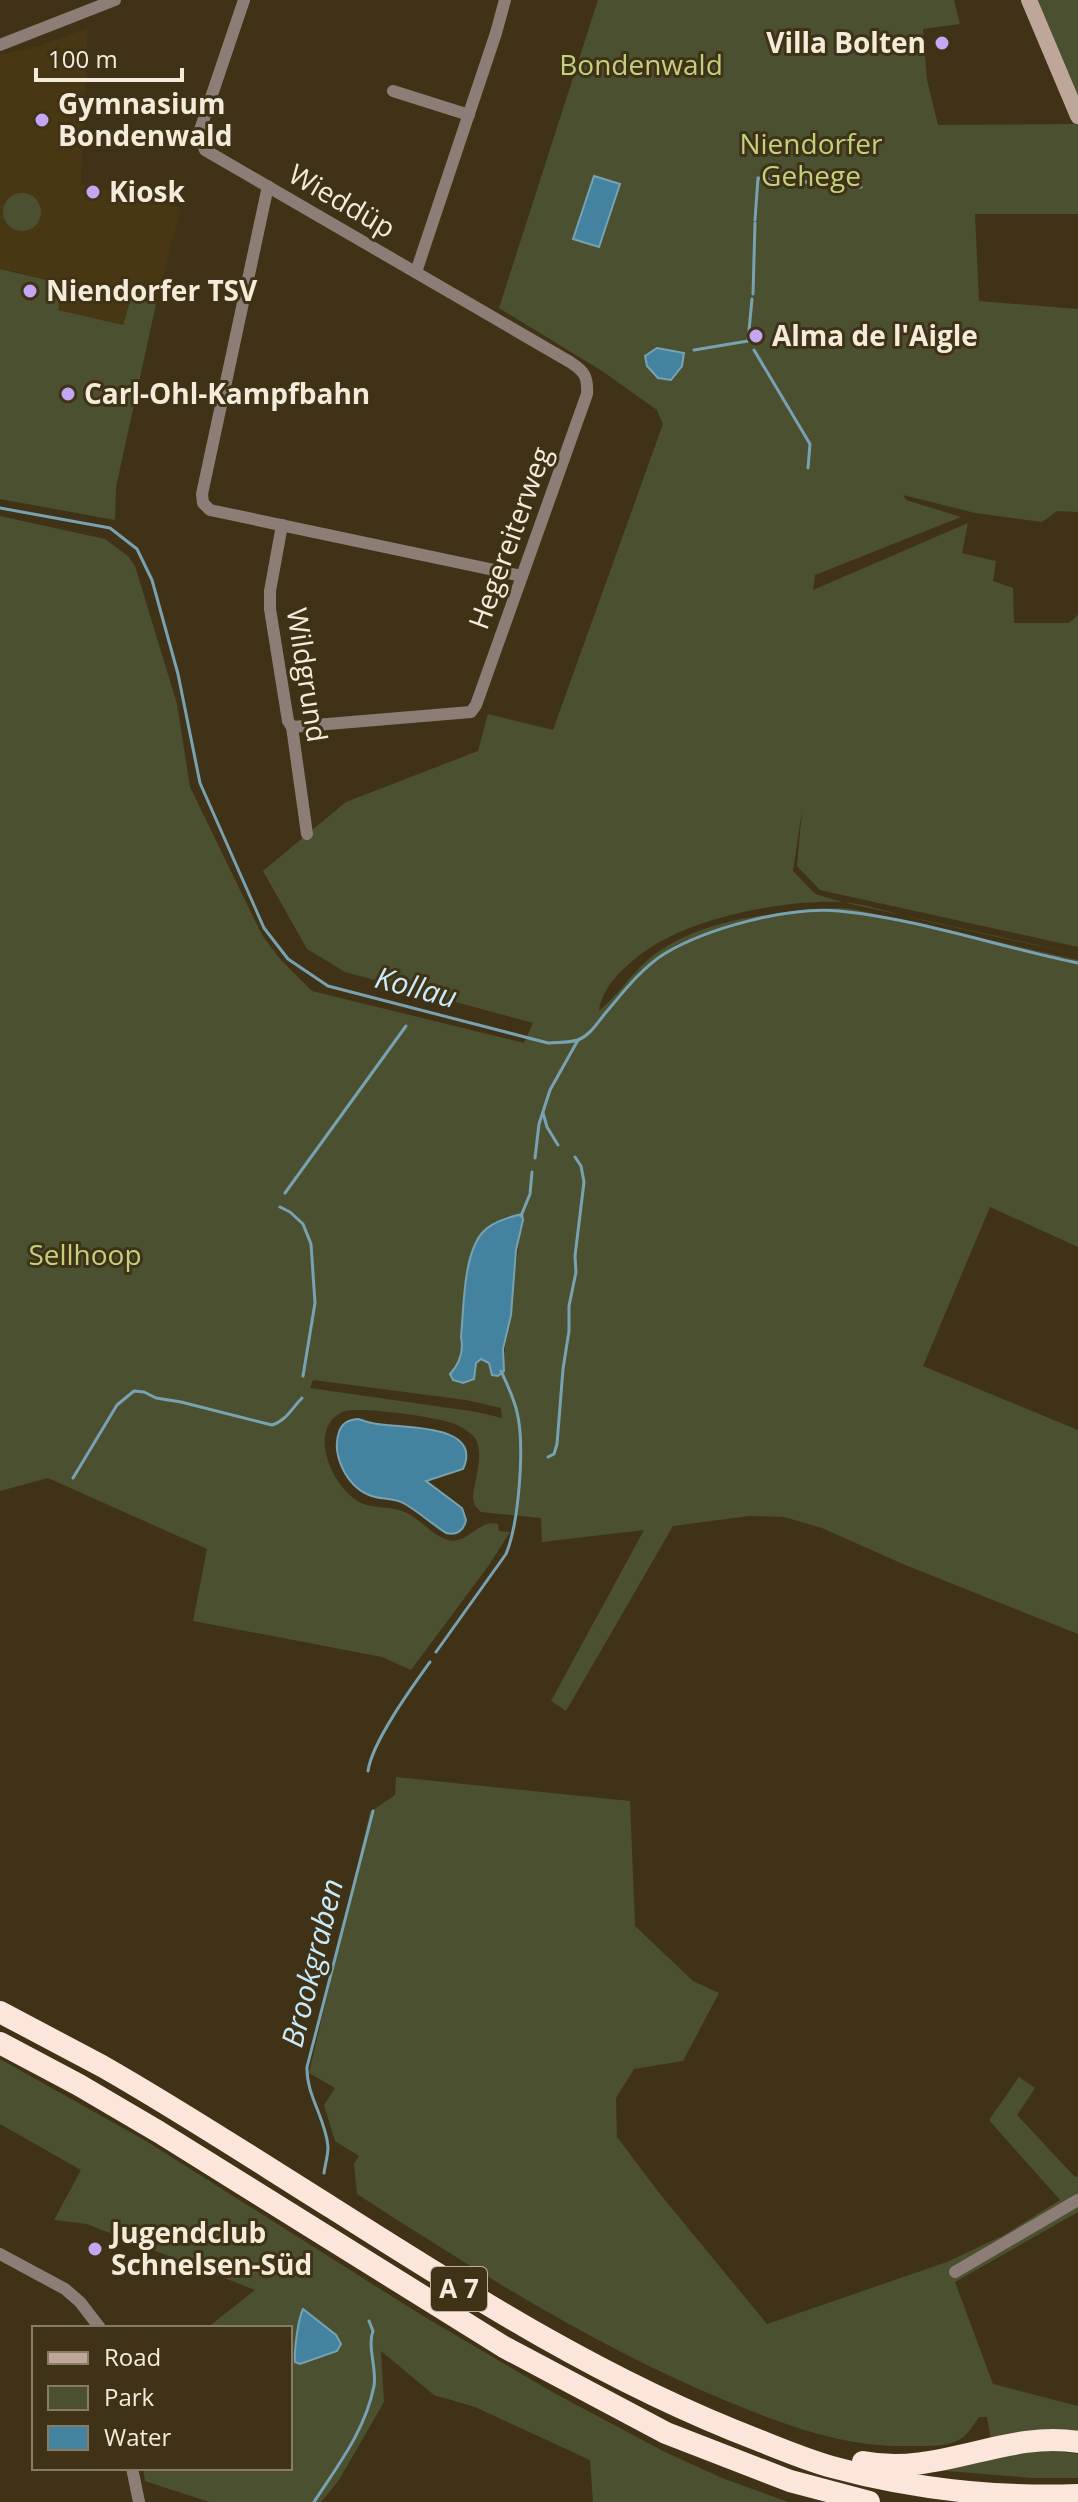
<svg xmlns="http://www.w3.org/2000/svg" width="1078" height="2502" font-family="'Open Sans',sans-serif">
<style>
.built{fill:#483713}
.green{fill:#4b5130;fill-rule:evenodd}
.water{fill:#43839f;stroke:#78a2b1;stroke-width:2}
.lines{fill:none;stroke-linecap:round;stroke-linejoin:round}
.stream{stroke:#78a2b1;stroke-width:3}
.street{stroke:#8c7e76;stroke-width:12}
.secondary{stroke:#bea69a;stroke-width:16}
.highway{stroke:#fce6db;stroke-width:22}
.poi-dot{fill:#c3a7f2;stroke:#403216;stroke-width:3}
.labels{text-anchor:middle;stroke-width:6;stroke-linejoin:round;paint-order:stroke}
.shield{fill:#403216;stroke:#beb4a0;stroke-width:2}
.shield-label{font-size:26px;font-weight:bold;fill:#f4ecdb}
.poi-label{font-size:28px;font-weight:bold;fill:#f4ecdb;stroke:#403216;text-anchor:start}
.park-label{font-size:28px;fill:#c2d17e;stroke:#403216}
.street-label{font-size:28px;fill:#f4ecdb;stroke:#403216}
.water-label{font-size:30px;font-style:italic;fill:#c8ebfc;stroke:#403216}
</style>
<rect width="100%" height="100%" fill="#403216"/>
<!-- built -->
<path class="built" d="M88,28L81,184L181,208L156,304L130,298L123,325L58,310L64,284L0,268V55L39,46Z"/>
<!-- green -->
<g class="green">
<path d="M598,0H954L960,24L923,29L927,80L938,125L1073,124L1021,0H1078V214H975L979,301L1078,309V512L1057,511L1042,522L975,513L903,495L906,500L961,517L815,575L813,590L968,523L962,553L996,561L993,581L1013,588L1014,623H1069L1078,615V947L820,890L797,866L802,810L793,871L815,894L842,902L1078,954C1024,943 970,931 917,919C892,913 864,903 839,902C781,900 688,918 641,954C623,968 602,987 599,1011C619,995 633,970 655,954C698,923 753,915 803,911C820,909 837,907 853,909L1078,960V1247L990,1207L923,1366L1078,1430V1634L903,1564L822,1528L784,1517L749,1516L673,1526L566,1711L551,1701L644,1530L542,1542L541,1518L481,1512L475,1506L473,1498C474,1480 485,1455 475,1438C470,1432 462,1427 455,1424C439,1417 355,1405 342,1412C306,1431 333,1489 361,1503C374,1509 389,1506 402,1511C419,1517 431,1535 448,1540C468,1545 478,1519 498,1524L499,1531L510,1532L489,1565L411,1670L382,1657L193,1621L207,1549L48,1478L0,1491V516L105,539L128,556L135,566L177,704L190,787L262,935L279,958L312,991L524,1043L533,1023L345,972L307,949L263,871L346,802L478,751L488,714L553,730L663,424L657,410L602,371L499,308ZM523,1220C516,1252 515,1283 511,1314C508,1334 503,1350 504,1371L481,1359L476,1362L474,1379L456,1367L463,1349L461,1337ZM313,1380L466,1400L501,1408L502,1418L477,1412L310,1388Z"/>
<circle cx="22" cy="212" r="19"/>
<path d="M0,269L64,284L58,310L123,325L131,298L156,304L116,487L115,520L0,499Z"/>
<path d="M396,1777L630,1801L635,1926L693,1981L719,1993L683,2061L634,2069L616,2098L617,2137L660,2194L767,2324L947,2262L1004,2235L1060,2200L989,2120L1019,2077L1035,2088L1017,2115L1074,2176L1078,2177V2212L955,2282L993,2384L1078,2406V2435L991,2441L987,2417H979C974,2424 967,2436 959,2440C947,2447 925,2446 911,2446C845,2448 785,2425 724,2400C594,2346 475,2270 357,2194L354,2164L359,2156L335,2141L324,2105L335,2088L309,2073L370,1812L395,1795Z"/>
<path d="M0,2059L146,2141L423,2316L554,2393L665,2452L722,2478L788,2502H593L590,2460L475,2407L434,2395L381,2351L384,2402L339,2480L321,2502H209L145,2481L143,2468H290V2328H207L255,2290L87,2224L54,2220L81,2170L0,2124Z"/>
<path d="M1050,2450L1078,2454V2478H1032L934,2470L1026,2452Z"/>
</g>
<!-- water -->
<g class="water">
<path d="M594,176L620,184L599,247L573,239Z"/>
<path d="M657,348L684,353L682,366L671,380L658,378L647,366L645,356Z"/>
<path d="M522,1214L523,1220L516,1250L511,1315L503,1349L504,1371L498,1376L492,1375L489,1363L481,1359L476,1363L474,1379L463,1383L453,1380L450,1374C460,1363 464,1351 461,1337C464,1307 463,1256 482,1233C491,1222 509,1217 522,1214Z"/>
<path d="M358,1419C364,1421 370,1423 377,1424C401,1428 484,1423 463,1469L426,1481L462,1508L466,1520C464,1530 457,1536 446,1533C432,1524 419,1512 405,1504C394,1497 380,1500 369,1495C347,1486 331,1455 339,1432C342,1423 348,1420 358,1419Z"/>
<path d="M303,2309L336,2335L341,2344L337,2351L300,2364L295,2362C294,2351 298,2319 303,2309Z"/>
</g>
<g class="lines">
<!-- stream -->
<g class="stream">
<path d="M785,180L861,187"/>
<path d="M755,220L758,178L782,180"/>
<path d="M753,294L755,223"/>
<path d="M694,350L748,341L752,299"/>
<path d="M754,350L810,444L808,468"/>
<path d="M0,508L110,528L137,549L152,580L178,674L200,783L264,928L288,959L328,986L548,1043C557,1042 569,1043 578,1040C591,1035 599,1020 608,1010C624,991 642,968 664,954C707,928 789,906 839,911C920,919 999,947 1078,963"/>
<path d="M543,1113L547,1127L558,1145"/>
<path d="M535,1158L539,1124L550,1090L578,1040"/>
<path d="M285,1193L406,1026"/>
<path d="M280,1207L290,1212L303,1224L311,1244L315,1303L303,1376"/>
<path d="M521,1216L530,1194L532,1172"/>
<path d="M548,1457L554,1454L557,1444L563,1369L569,1331V1306L576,1272L575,1256L584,1182L581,1166L575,1157"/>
<path d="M73,1478L117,1405L134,1391L144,1392L156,1398L181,1402L272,1425C286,1421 292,1408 302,1398"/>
<path d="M436,1652L506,1554C519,1523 525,1445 517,1412C514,1398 507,1384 501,1371"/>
<path d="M368,1771C372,1742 412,1687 430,1662"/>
<path d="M324,2173C325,2165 328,2156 328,2147C326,2119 306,2095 307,2067L373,1811"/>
<path d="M314,2502C338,2465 365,2431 374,2386C377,2370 367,2345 373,2331L369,2321"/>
</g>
<!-- street -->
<g class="street">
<path d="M244,0L199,133L205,150L570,362C584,371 588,376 587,394L476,705L471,712L292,727"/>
<path d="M0,45L115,0"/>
<path d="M393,91L469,115"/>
<path d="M268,186L202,494L203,503L210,510L522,576"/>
<path d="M416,272L496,33L505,0"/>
<path d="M282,525L270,591V609L288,721L292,727L307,834"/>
<path d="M0,2254L65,2289L80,2302L100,2328"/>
<path d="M955,2272L1078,2200"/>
<path d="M132,2468L139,2502"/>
</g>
<!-- secondary -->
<path class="secondary" d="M1029,0L1078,116"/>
<!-- highway -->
<g class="highway">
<path d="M0,2012C34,2030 68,2048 102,2066C181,2111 257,2161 334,2209C471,2296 606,2382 758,2440C783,2450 807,2460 832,2467C913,2489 995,2498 1078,2495"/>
<path d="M0,2043L79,2085L159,2132L504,2347L666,2433L790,2481L869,2502"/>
<path d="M863,2462C938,2477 1006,2430 1078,2442"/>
</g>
</g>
<!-- markers -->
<g class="poi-dot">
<circle cx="942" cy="43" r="8"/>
<circle cx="42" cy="120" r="8"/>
<circle cx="93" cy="192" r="8"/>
<circle cx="30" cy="291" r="8"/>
<circle cx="756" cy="336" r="8"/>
<circle cx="68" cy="394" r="8"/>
<circle cx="95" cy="2249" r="8"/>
</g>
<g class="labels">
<!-- shield labels -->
<rect class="shield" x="431" y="2267" width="56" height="44" rx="6"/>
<g class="shield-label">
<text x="459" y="2298">A 7</text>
</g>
<!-- poi labels -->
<g class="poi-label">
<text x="926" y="53" text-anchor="end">Villa Bolten</text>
<text x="58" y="114">Gymnasium<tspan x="58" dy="32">Bondenwald</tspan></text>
<text x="109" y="202">Kiosk</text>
<text x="46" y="301">Niendorfer TSV</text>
<text x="772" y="346">Alma de l'Aigle</text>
<text x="84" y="404">Carl-Ohl-Kampfbahn</text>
<text x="111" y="2243">Jugendclub<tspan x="111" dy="32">Schnelsen-Süd</tspan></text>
</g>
<!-- park labels -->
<g class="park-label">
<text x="641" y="75">Bondenwald</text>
<text x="811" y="154">Niendorfer<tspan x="811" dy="32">Gehege</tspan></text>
<text x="85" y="1265">Sellhoop</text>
</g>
<!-- street labels -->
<g class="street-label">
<text transform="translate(342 201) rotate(30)" y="10">Wieddüp</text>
<text transform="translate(510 538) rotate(-70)" y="10">Hegereiterweg</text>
<text transform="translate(307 675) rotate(81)" y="10">Wildgrund</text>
</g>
<!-- water labels -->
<g class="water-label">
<text transform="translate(416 988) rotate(15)" y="10">Kollau</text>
<text transform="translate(313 1963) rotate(-76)" y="10">Brookgraben</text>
</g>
</g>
<!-- legend -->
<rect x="32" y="2326" width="260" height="144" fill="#403216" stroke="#887c65" stroke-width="2"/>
<rect x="48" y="2352" width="40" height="12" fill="#bea69a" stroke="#887c65" stroke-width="2"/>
<text x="104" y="2366" font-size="24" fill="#f4ecdb">Road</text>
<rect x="48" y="2386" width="40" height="24" fill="#4b5130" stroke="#887c65" stroke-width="2"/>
<text x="104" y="2406" font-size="24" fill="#f4ecdb">Park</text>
<rect x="48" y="2426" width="40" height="24" fill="#43839f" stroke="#887c65" stroke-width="2"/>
<text x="104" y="2446" font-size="24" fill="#f4ecdb">Water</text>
<!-- scale -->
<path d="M36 68v12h146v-12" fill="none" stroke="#f4ecdb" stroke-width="4"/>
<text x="48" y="68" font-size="24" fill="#f4ecdb" stroke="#403216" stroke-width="6" paint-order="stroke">100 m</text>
</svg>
